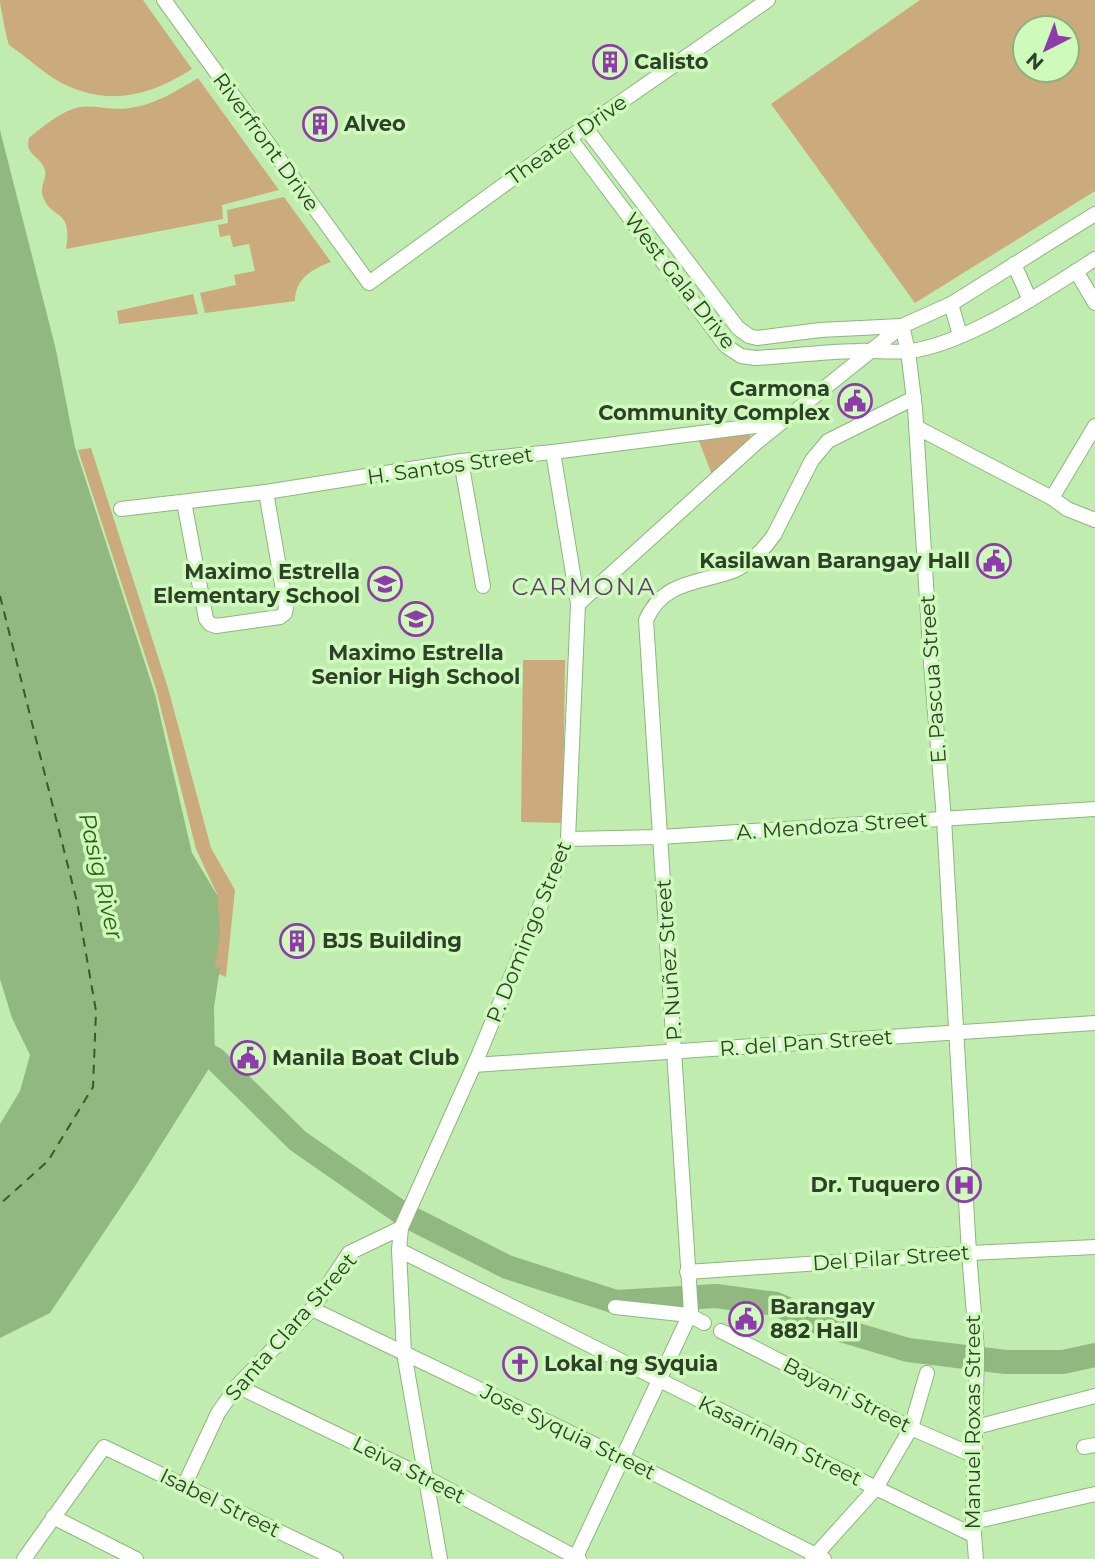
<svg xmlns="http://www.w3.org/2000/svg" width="1095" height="1559" font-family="Montserrat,sans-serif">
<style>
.green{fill:#cbab7d;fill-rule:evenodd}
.water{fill:#91b880}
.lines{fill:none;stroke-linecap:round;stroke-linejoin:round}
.river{stroke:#91b880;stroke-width:24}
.ferry{stroke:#306114;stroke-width:2;stroke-dasharray:9 7;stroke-linecap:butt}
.minor-casing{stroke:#8db67c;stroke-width:16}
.minor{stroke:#fff;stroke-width:14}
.labels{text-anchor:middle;stroke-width:7;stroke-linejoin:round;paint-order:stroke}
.poi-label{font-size:21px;font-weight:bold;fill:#2f4028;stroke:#cefabc;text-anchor:start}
.street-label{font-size:21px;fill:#2f4028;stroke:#cefabc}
.water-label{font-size:23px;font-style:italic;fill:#306114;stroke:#cefabc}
.quarter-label{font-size:24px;letter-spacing:2px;fill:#643b73;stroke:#cefabc}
</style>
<rect width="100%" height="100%" fill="#c1ecb0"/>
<!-- green -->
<g class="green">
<path d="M0,0H143L192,69C147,98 102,108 53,78C38,68 24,55 9,45C7,39 0,6 0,0Z"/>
<path d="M920,0H1095V191L915,303L771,104ZM1025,28H1067V70H1025Z"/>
<path d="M198,78L279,190L222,205L223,219L66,249C73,207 52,221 43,197C39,187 47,180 45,170C41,156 24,155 29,138C42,127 63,110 80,107C96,105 113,111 129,108C155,105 176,91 198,78Z"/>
<path d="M284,197L331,262C312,269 295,279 295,301L205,313L200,293L236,285L234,275L255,271L249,244L233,247L230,235L220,237L218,225L228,223L227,210Z"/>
<path d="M193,294L198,314L119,324L117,311Z"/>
<path d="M749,433L752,441L712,475L699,441Z"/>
<path d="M91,448L168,688L211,848L235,890L226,977L209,970L217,894L196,849L156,689L78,450Z"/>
<path d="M523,660H565L563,823L521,822Z"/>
</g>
<!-- water -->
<path class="water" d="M0,130L56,350L75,447L155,694L192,853L217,895L220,930L215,966L220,968L214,1007L215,1059L135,1186L50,1313L0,1338V1124L20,1091L30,1055L12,1018L0,979Z"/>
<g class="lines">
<!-- river -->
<path class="river" d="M187,1044L215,1059L298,1141L403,1214L507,1267L616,1302L716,1296L776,1304L824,1325L908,1350L1006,1362H1063L1095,1355"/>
<!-- ferry -->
<path class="ferry" d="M0,596L77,902L96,1011L93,1087L48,1161L0,1204"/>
<!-- minor casing -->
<g class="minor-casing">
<g id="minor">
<path d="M164,0L369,283L553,149L768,0"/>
<path d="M585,127L738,328L749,336L757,338L820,330L901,326"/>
<path d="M569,137L726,346L741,356L755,358C789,356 822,352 856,351C874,350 892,353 910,351C966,344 1047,290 1095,259"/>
<path d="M1014,264L1030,300"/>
<path d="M1076,271L1095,303"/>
<path d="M951,304L960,335"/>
<path d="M902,326L908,351L915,408L931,664L944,819L969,1253L977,1351L973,1522L976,1559"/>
<path d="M916,427L1052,498L1067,509L1095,520"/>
<path d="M461,461L483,586"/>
<path d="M1052,498L1095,426"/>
<path d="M184,502L206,619L210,624L216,626L280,617L285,613L286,607L266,492"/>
<path d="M121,509L266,492L461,461L553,452L779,423"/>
<path d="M578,604L757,442L902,326L951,304L1095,214"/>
<path d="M568,839L660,837L1095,809"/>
<path d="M474,1065L1095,1023"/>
<path d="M399,1250L876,1488L973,1535"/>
<path d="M687,1272L969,1253L1095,1247"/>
<path d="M615,1307L689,1315L704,1323"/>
<path d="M312,1309L623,1458L824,1559"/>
<path d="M721,1331L911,1428L975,1456"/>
<path d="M237,1386L425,1477L579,1559"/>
<path d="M976,1427L1095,1396"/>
<path d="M1084,1447L1095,1445"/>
<path d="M184,1486L218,1413L237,1386L312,1309L349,1253L401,1228"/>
<path d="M53,1517L136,1559"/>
<path d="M973,1522L1095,1494"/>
<path d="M24,1559L104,1447L336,1559"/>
<path d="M440,1559L404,1353L399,1250L401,1228L479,1054L568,839L578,604L553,452"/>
<path d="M575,1559L691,1312L646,620C664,580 698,584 733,571C750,564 764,549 774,535L812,460L828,441L914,398"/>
<path d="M812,1559L876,1488L911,1428L927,1373"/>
</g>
</g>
<!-- minor -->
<use href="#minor" class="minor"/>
</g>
<!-- icons -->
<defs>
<g id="building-ring" transform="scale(1.75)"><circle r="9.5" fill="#cefabc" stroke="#8f3cab" stroke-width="1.5"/><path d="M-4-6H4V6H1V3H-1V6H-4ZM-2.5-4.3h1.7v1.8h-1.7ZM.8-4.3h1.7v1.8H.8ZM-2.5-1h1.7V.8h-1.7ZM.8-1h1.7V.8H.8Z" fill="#8f3cab"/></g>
<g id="civic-ring" transform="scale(1.75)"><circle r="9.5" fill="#cefabc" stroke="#8f3cab" stroke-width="1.5"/><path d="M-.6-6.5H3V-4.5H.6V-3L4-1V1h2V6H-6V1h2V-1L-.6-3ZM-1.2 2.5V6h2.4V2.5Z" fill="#8f3cab"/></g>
<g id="school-ring" transform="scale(1.75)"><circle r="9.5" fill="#cefabc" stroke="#8f3cab" stroke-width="1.5"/><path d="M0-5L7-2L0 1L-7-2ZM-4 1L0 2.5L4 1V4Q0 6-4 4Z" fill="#8f3cab"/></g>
<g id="hospital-ring" transform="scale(1.75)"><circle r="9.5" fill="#cefabc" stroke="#8f3cab" stroke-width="1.5"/><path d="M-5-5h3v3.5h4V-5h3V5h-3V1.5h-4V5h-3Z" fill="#8f3cab"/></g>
<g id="church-ring" transform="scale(1.75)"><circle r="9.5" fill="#cefabc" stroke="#8f3cab" stroke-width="1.5"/><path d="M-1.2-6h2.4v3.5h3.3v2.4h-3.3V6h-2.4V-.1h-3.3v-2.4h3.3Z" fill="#8f3cab"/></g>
</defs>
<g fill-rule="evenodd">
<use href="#building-ring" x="610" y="62"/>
<use href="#building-ring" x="320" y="124"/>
<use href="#civic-ring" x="855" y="401"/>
<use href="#civic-ring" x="994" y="561"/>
<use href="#school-ring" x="385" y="584"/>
<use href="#school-ring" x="416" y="619"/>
<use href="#building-ring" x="297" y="941"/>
<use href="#civic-ring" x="248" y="1058"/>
<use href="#hospital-ring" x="964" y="1185"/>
<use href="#civic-ring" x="746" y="1319"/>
<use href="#church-ring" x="520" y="1364"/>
</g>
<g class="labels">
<!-- poi labels -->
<g class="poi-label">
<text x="634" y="69">Calisto</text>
<text x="344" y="131">Alveo</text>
<text x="830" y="396" text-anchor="end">Carmona<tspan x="830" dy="24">Community Complex</tspan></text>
<text x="970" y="568" text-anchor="end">Kasilawan Barangay Hall</text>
<text x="360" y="579" text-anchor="end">Maximo Estrella<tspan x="360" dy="24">Elementary School</tspan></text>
<text x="416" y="660" text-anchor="middle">Maximo Estrella<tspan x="416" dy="24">Senior High School</tspan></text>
<text x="322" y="948">BJS Building</text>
<text x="272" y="1065">Manila Boat Club</text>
<text x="940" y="1192" text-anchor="end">Dr. Tuquero</text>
<text x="770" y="1314">Barangay<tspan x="770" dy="24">882 Hall</tspan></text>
<text x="544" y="1371">Lokal ng Syquia</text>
</g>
<!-- street labels -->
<g class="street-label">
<text transform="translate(567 140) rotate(-35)" y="7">Theater Drive</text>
<text transform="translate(266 142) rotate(54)" y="7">Riverfront Drive</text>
<text transform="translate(680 281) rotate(52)" y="7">West Gala Drive</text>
<text transform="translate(450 466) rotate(-8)" y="7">H. Santos Street</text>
<text transform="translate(933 679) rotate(-94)" y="7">E. Pascua Street</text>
<text transform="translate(832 826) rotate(-4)" y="7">A. Mendoza Street</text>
<text transform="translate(529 932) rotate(-68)" y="7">P. Domingo Street</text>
<text transform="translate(669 960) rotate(-94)" y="7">P. Nuñez Street</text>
<text transform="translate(806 1043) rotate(-4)" y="7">R. del Pan Street</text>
<text transform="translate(891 1258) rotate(-4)" y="7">Del Pilar Street</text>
<text transform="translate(291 1327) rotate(-49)" y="7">Santa Clara Street</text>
<text transform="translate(847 1395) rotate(27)" y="7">Bayani Street</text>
<text transform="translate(973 1422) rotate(-90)" y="7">Manuel Roxas Street</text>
<text transform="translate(568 1432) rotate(26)" y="7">Jose Syquia Street</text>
<text transform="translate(780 1441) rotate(26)" y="7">Kasarinlan Street</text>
<text transform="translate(409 1470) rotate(27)" y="7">Leiva Street</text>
<text transform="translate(220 1503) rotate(26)" y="7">Isabel Street</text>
</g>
<!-- water labels -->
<g class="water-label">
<text transform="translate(101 876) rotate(77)" y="8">Pasig River</text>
</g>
<!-- quarter labels -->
<g class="quarter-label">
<text x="584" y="595">CARMONA</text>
</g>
</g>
<!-- north arrow -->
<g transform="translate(1046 49) rotate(222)"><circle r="33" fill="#cefabc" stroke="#8eb081" stroke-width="2"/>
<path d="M0-5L12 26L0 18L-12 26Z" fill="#8f3cab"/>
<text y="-10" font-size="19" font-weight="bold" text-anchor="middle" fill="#2f4028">N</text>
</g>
</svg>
